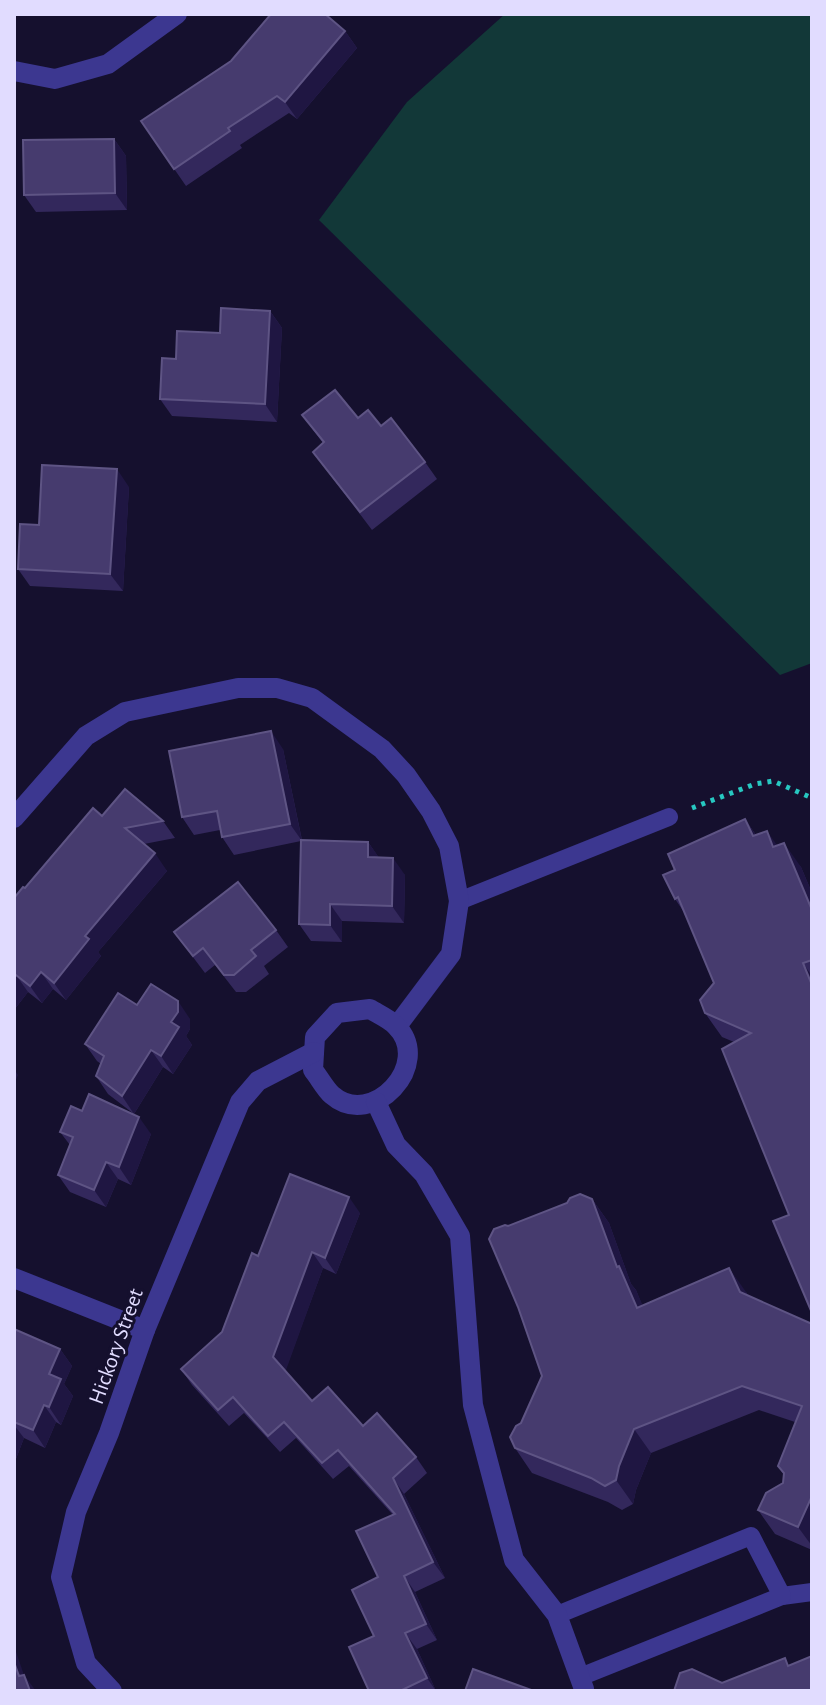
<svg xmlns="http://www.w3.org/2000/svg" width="826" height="1705" font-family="'Alegreya Sans',sans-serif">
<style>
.green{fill:#123838}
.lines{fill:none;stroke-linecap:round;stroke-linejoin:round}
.path{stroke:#27c8c1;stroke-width:5;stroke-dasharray:4 6;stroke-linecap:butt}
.service{stroke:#3c3790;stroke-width:18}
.minor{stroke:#3c3790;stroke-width:20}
.wall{fill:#33285c}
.shaded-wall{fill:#1f1642}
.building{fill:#463b6e;stroke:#5e5484;stroke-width:2}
.labels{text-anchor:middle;stroke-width:6;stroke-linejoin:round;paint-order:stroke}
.street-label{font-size:22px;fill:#e1dcff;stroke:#15102e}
</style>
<rect width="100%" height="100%" fill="#15102e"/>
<!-- green -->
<path class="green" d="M505,14H812V663L780,675L319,220L407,102Z"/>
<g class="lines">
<!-- path -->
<path class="path" d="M692,808L755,784L773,781L812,798"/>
<!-- service -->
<g class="service">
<path d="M459,901L669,817"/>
<path d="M782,1596L812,1592"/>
<path d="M557,1615L751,1536L782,1596L580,1677"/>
</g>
<!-- minor -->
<g class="minor">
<path d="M14,71L55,79L108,64L177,14"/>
<path d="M14,818L86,736L125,712L238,688H277L312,698L382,749L406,775L431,811L449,846L459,901L451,954L397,1026"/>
<path d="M370,1009C378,1014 390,1019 396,1026C434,1064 372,1130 332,1095C325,1089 319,1077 313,1070L315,1037L337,1013Z"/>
<path d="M376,1102L396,1145L424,1174L460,1236L473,1405L514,1560L557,1615L584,1689"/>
<path d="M14,1278L145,1330"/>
<path d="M112,1691L86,1663L61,1577L76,1512L109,1433L145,1330L240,1102L258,1081L314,1052"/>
</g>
</g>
<!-- wall -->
<g class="wall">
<path d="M345,31L357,48L297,119L289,113L240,145L242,148L186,186L141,121Z"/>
<path d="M114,139L126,156L127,210L36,212L24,195Z"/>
<path d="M270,311L282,328L277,422L172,416L160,399L176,359L220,333Z"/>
<path d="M302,415L358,418L381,426L425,462L437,479L372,530L313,452L323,443Z"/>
<path d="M129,487L123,591L30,586L18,569L39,525Z"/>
<path d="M283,749L302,840L368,842L379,858L405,875L404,923L342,921V942L311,941L299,924L301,841L234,855L222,837L220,830L194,835L182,817Z"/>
<path d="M102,816L163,821L175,838L144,844L167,871L98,952L101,956L66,1000L53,989L42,1003L28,992L14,1010V898Z"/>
<path d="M745,819L756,835L777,845L801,867L812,893V1313L789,1215L734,1042L722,1037L705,1013L714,983L684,912L675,899V870Z"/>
<path d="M276,930L288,947L264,966L269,974L246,992H236L215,965L205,973L174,932Z"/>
<path d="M137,1005L190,1019V1029L186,1036L192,1045L173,1074L163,1067L134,1114L108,1094L96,1076L101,1064L97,1061L85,1044Z"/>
<path d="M82,1111L151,1134L131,1185L118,1179L106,1207L70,1192L58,1175L70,1145L60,1132Z"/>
<path d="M592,1199L609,1223L631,1284L636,1290L642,1305L746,1292L748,1296L812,1324V1550L775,1534L758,1510L783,1483L784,1475L778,1466L795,1422L759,1410L651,1453L636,1490L633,1504L622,1510L608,1502L532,1473L515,1448L521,1423L542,1376L508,1226Z"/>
<path d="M360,1213L336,1274L323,1268L285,1371L312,1401L363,1426L416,1457L427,1473L404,1494L445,1578L415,1592L437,1640L417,1649L436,1691H369L378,1577L393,1515L349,1466L333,1479L296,1438L280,1452L244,1413L229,1426L192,1385L181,1369L222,1332L258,1256Z"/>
<path d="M14,1329L60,1349L72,1366L64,1384L73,1396L61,1425L56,1422L45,1448L24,1438L14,1464Z"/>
</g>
<!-- shaded-wall -->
<g class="shaded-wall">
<path d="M345,31L357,48L297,119L285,102Z"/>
<path d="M114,139L126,156L127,210L115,193Z"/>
<path d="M270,311L282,328L277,422L265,404Z"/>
<path d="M117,469L129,487L123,591L110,574Z"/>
<path d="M271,731L283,749L302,841L290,824Z"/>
<path d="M745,819L762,844L753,836Z"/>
<path d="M767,831L784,855L773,847Z"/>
<path d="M368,842L380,859L368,857Z"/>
<path d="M784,843L801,867L812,893V910Z"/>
<path d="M155,853L167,871L98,952L101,956L66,1000L54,983L85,936Z"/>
<path d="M393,858L405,875L404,923L392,906Z"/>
<path d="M330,904L342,921V942L330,925Z"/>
<path d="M803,963L812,976V985Z"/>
<path d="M41,972L53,989L42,1003L30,986Z"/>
<path d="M16,975L28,992L14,1010V977Z"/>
<path d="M178,1001L190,1019V1029L186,1036L192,1045L173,1074L161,1056Z"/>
<path d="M151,1050L163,1067L134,1114L122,1096Z"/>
<path d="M14,1069L18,1075L14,1084Z"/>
<path d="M139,1117L151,1134L131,1185L119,1167Z"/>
<path d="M106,1162L118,1179L106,1207L94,1190Z"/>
<path d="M349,1197L360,1213L336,1274L325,1258Z"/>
<path d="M592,1199L609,1223L631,1284L636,1290L654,1332L637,1308L617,1267Z"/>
<path d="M312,1252L323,1268L285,1373L273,1357Z"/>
<path d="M729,1268L746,1292L757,1317L740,1292Z"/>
<path d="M60,1349L72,1366L64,1384L73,1396L61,1425L49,1407V1374Z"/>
<path d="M44,1405L56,1422L45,1448L33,1430Z"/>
<path d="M14,1425L24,1438L14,1464Z"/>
<path d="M634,1429L651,1453L636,1490L633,1504L616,1480L619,1466Z"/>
<path d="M393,1478L404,1494L445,1578L433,1562Z"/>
<path d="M812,1496V1546L798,1527Z"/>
<path d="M404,1576L415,1592L437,1640L426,1624Z"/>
<path d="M405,1633L417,1649L436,1691L427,1678Z"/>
<path d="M14,1646L24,1675L36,1691H29L19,1676L14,1662Z"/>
</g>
<!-- building -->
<g class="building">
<path d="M271,14H325L345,31L285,102L277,96L228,128L230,131L174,169L141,121L231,61Z"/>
<path d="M114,139L115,193L24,195L23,140Z"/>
<path d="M221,308L270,311L265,404L160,399L162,358L176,359L177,331L220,333Z"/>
<path d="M335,390L358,418L368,410L381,426L391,418L425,462L360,512L313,452L324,442L302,415Z"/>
<path d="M42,465L117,469L110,574L18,569L20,524L39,525Z"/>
<path d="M271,731L290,824L222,837L217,811L182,817L169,751Z"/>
<path d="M125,789L163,821L125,828L155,853L85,936L89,939L54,983L41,972L30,986L16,975L14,977V898L23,887L25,888L93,808L102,816Z"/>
<path d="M745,819L753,836L767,831L773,847L784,843L812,910V960L803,963L812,985V1313L773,1221L789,1215L722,1049L751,1033L705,1013L700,1000L714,983L678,897L675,899L663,875L675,870L668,854Z"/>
<path d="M301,840L368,842V857L393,858L392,906L330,904V925L299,924Z"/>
<path d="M238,882L276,930L251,950L256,956L234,975H224L203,948L193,956L174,932Z"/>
<path d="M151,984L178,1001V1012L171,1022L179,1027L161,1056L151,1050L122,1096L96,1076L104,1056L85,1044L118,993L137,1005Z"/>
<path d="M89,1094L139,1117L119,1167L106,1162L94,1190L58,1175L73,1137L60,1132L71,1106L82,1111Z"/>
<path d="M290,1174L349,1197L325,1258L312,1252L273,1357L312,1401L328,1387L363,1426L377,1413L416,1457L393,1478L433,1562L404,1576L426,1624L405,1633L427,1678L400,1691H369L349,1647L374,1636L352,1590L378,1577L356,1531L395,1514L338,1450L322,1463L284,1422L268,1436L233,1397L218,1410L181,1369L222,1332L252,1253L258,1256Z"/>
<path d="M580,1194L592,1199L617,1267L619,1266L637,1308L729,1268L740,1292L812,1324V1496L798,1527L758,1510L766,1493L783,1483L784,1473L778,1466L802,1406L742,1386L634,1429L619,1466L616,1480L605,1486L591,1478L515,1448L510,1437L516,1426L521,1423L542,1376L518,1307L489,1239L494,1229L505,1225L508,1226L567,1203L570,1198Z"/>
<path d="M14,1329L60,1349L49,1374L61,1379L49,1407L44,1405L33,1430L14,1422Z"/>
<path d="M812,1656V1691H674L680,1673L692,1669L722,1683L785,1658L788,1666Z"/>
<path d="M14,1662L19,1676L24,1675L30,1691H14Z"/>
<path d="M473,1669L534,1691H465Z"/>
</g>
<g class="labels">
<!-- street labels -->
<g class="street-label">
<text transform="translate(115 1346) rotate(-70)" y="8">Hickory Street</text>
</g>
</g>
<!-- border -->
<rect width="826" height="1705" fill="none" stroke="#e1dcff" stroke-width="32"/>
</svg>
